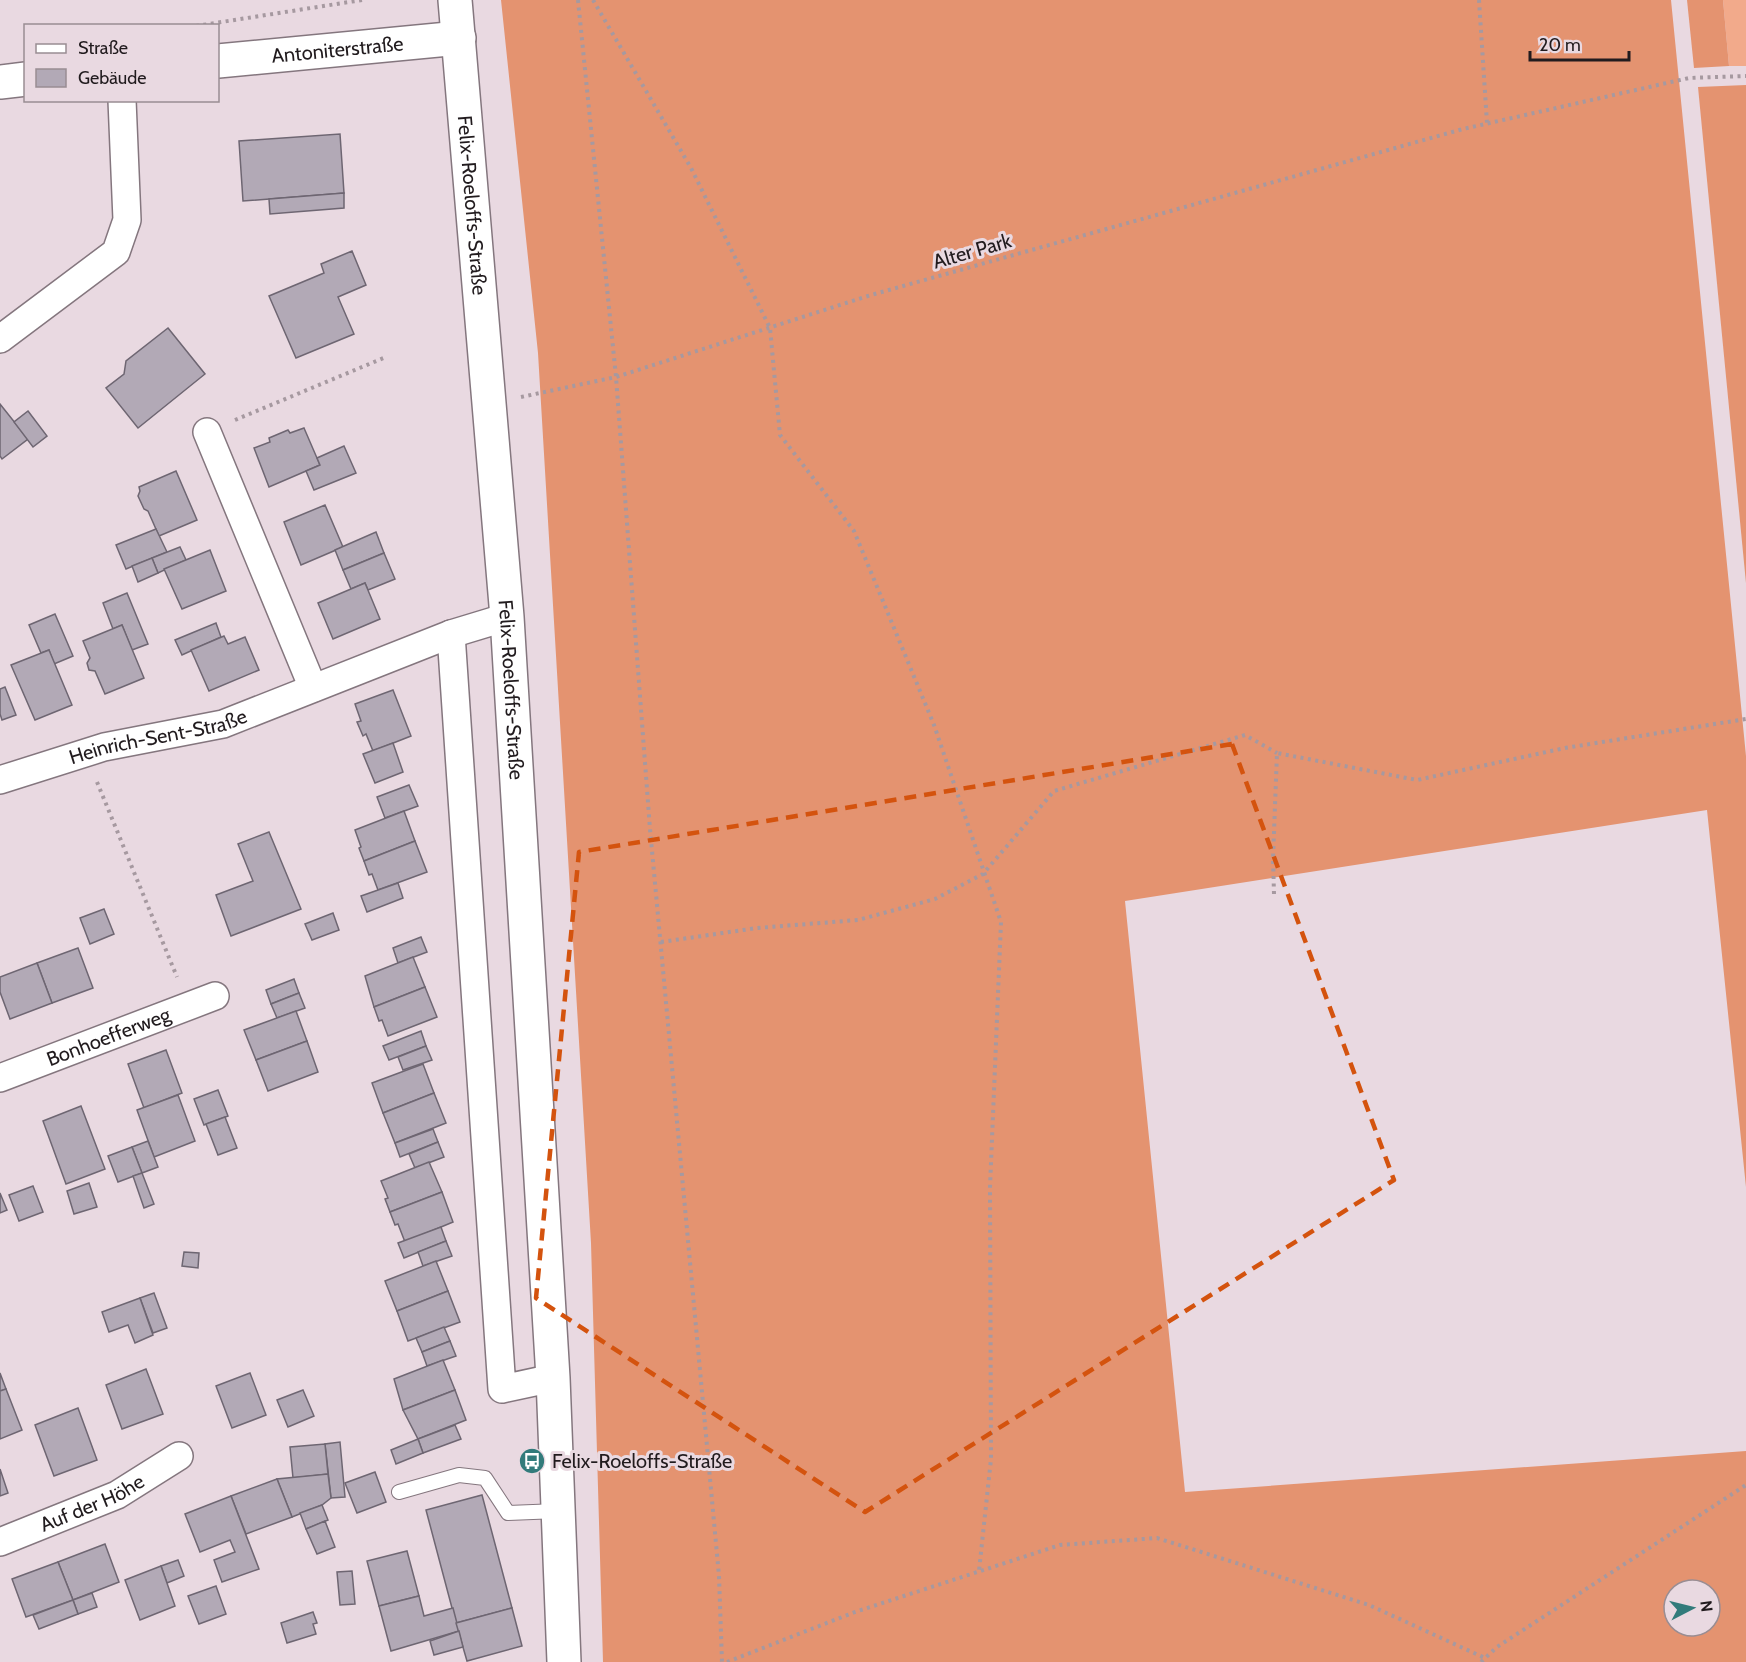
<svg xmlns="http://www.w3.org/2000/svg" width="1746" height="1662" font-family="Cabin,sans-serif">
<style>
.green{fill:#f2aa8b}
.forest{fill:#e49370;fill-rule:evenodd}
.building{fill:#b2a9b6;stroke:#6e6672;stroke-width:1.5}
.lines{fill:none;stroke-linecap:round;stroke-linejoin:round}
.service-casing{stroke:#84767e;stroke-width:16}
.minor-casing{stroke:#84767e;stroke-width:30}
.tertiary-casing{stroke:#84767e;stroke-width:36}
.path{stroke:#a699a0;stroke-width:4;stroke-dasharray:3 4.5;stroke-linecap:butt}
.service{stroke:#fff;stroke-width:14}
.minor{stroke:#fff;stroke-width:27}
.tertiary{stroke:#fff;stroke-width:33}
.marked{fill:none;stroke:#d4530e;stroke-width:4.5;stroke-dasharray:12 8;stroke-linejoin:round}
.labels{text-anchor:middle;stroke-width:6;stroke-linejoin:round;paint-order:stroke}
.street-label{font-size:20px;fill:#211b1e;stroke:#e9d9e1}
.poi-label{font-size:20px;fill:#211b1e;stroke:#e9d9e1;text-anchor:start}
</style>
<rect width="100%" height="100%" fill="#e9d9e1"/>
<!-- green -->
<path class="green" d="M1723,0H1746V66H1729Z"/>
<!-- forest -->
<g class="forest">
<path d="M501,0H1671L1746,756V1187L1707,810L1125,901L1185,1492L1746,1451V1662H603L591,1243L538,353ZM1674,1590H1710V1626H1674Z"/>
<path d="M1687,0H1723L1729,66L1694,68Z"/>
<path d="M1746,85V583L1698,87Z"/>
</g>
<!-- building -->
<g class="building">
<path d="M340,134L344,193L243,201L239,141Z"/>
<path d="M344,193V208L270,214L269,199Z"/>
<path d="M352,251L366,285L338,297L354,334L296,358L269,296L324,273L321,264Z"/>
<path d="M168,328L205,374L138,428L106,388L124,374L126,361Z"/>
<path d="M0,404L28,439L2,459L0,456Z"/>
<path d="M28,411L47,436L33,447L14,422Z"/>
<path d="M304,428L320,465L269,487L254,448L270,442L269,438L288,430L290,433Z"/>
<path d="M344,446L356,473L314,490L306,471L320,465L317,458Z"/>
<path d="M176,471L197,520L159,536L148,511L144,509L138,496L140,491L139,487Z"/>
<path d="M325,505L343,547L301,565L284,522Z"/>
<path d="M156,529L167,552L126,569L116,545Z"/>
<path d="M376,532L384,553L343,570L335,550Z"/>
<path d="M180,547L186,560L158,573L152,558Z"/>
<path d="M210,550L226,591L182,609L164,569Z"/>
<path d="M384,553L395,579L368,590L365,583L351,589L343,570Z"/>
<path d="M152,558L158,573L138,582L132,566Z"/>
<path d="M365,583L380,619L333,639L318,603Z"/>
<path d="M127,593L148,644L132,650L122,625L113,629L103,603Z"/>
<path d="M55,614L73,656L54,664L49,650L41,653L29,625Z"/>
<path d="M216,623L221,637L182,655L175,640Z"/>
<path d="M122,625L144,678L105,694L95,671L89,670L87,663L90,658L83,641Z"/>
<path d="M224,636L228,644L245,637L259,670L209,691L191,650Z"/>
<path d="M49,650L72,705L35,720L11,665Z"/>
<path d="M5,687L16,715L2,720L0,714V689Z"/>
<path d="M393,690L411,736L373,751L366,734L363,736L357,722L361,721L355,704Z"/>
<path d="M393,743L403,772L375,783L363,754Z"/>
<path d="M409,785L418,806L385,818L377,797Z"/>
<path d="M404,811L415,841L364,861L359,848L361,847L355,830Z"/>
<path d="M269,832L301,909L231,936L216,895L253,881L238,844Z"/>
<path d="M415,841L427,872L378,890L372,874L369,875L364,861Z"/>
<path d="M398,883L403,898L367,912L361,896Z"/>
<path d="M104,909L114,934L90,944L80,918Z"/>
<path d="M333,913L339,930L312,940L305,924Z"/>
<path d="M421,937L427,952L398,963L393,948Z"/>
<path d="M78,948L93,988L52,1003L37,963Z"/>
<path d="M413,957L425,987L374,1007L365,976Z"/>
<path d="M37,963L52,1003L10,1019L0,992V977Z"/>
<path d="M294,979L299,993L271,1004L266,990Z"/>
<path d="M425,987L437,1017L388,1036L382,1020L379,1021L374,1007Z"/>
<path d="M299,993L305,1008L277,1018L271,1004Z"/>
<path d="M296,1011L307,1041L256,1060L244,1030Z"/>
<path d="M421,1031L426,1046L389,1060L383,1046Z"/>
<path d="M307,1041L318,1072L268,1091L256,1060Z"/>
<path d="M426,1046L432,1060L403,1070L398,1057Z"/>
<path d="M166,1050L182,1093L144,1108L128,1064Z"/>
<path d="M423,1064L434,1093L383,1113L372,1083Z"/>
<path d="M218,1090L228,1116L204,1125L194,1099Z"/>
<path d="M434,1093L446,1123L395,1143L383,1113Z"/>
<path d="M178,1095L195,1141L154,1157L137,1110Z"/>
<path d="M81,1106L105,1169L66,1184L43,1121Z"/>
<path d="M225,1117L237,1148L218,1155L206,1124Z"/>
<path d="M433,1129L438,1142L400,1157L395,1143Z"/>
<path d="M148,1141L158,1167L142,1173L132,1147Z"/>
<path d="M438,1142L444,1157L415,1168L409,1154Z"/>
<path d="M132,1147L142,1173L118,1182L108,1156Z"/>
<path d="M429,1162L442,1192L390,1212L385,1199L388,1198L381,1181Z"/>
<path d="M142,1173L154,1204L144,1208L133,1176Z"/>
<path d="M89,1183L97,1207L74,1214L67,1191Z"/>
<path d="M33,1186L43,1212L19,1221L9,1195Z"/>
<path d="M442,1192L453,1222L405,1242L398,1224L395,1225L390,1212Z"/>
<path d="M0,1193L7,1210L0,1213Z"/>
<path d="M441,1227L446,1241L404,1258L398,1243Z"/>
<path d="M446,1241L452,1256L423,1266L418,1252Z"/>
<path d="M184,1252L199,1253L198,1268L182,1266Z"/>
<path d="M436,1261L448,1291L397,1311L385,1281Z"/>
<path d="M448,1291L460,1322L408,1341L397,1311Z"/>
<path d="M154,1293L167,1328L153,1333L140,1298Z"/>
<path d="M140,1298L153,1335L135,1343L128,1325L109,1332L102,1312Z"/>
<path d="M444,1327L450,1341L422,1352L416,1338Z"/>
<path d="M450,1341L456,1356L427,1366L422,1352Z"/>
<path d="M443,1360L455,1390L403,1410L394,1379Z"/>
<path d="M146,1369L163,1414L122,1429L106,1385Z"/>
<path d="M0,1373L6,1389L0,1391Z"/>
<path d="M250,1373L266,1415L232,1428L216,1386Z"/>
<path d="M6,1389L22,1430L0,1439V1391Z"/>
<path d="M303,1390L314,1416L288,1427L277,1400Z"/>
<path d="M455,1390L466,1420L418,1439L403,1410Z"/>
<path d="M78,1408L97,1460L54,1476L35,1425Z"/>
<path d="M455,1425L461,1439L423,1453L418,1439Z"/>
<path d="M418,1439L423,1453L396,1464L391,1450Z"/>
<path d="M340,1442L345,1497L331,1498L325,1444Z"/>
<path d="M325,1444L328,1474L293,1478L290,1447Z"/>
<path d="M0,1469L8,1493L0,1496Z"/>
<path d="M375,1472L386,1502L357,1513L345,1483Z"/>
<path d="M328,1474L331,1498L322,1505L292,1517L277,1479Z"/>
<path d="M277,1479L292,1517L246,1534L231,1496Z"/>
<path d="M482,1495L512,1608L456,1623L426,1510Z"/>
<path d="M231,1496L259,1569L222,1582L214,1560L235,1552L230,1540L200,1552L185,1514Z"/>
<path d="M322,1505L328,1520L306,1529L300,1513Z"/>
<path d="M325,1521L335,1547L317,1554L306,1529Z"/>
<path d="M105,1544L119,1582L73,1600L58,1562Z"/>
<path d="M407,1551L419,1596L379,1606L367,1561Z"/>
<path d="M178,1560L184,1576L167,1583L161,1566Z"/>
<path d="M58,1562L73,1600L26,1617L12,1579Z"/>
<path d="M161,1566L175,1606L140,1620L125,1580Z"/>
<path d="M352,1571L355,1604L340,1605L337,1572Z"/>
<path d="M216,1586L226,1614L199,1624L188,1596Z"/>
<path d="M92,1593L97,1607L78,1614L73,1600Z"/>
<path d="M419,1596L424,1616L453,1608L459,1631L391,1651L379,1606Z"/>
<path d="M73,1600L78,1614L39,1629L33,1615Z"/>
<path d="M512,1608L522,1646L467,1661L456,1623Z"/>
<path d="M313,1612L317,1623L313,1624L316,1634L287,1643L281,1623Z"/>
<path d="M459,1631L463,1647L434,1655L430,1641Z"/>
</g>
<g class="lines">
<!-- service casing -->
<g class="service-casing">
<path id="service" d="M399,1492L459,1475L485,1478L508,1513L558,1511"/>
</g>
<!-- minor casing -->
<g class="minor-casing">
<g id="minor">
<path d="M0,339L116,252L127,220L122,100"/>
<path d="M207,432L313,688"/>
<path d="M451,634L502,1389L553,1378"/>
<path id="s1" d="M0,780L104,747L223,724L451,634L507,617"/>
<path id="s2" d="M0,1078L215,996"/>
<path id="s3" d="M0,1542L117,1495L179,1456"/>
</g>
</g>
<!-- tertiary casing -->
<g class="tertiary-casing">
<g id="tertiary">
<path id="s4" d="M455,0L507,617L553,1378L564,1662"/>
<path id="s5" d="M218,61L459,38"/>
<path d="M0,82L26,79"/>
</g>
</g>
<!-- path -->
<g class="path">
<path d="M578,0L616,377L650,829L719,1576L722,1662"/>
<path d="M593,0L691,168L770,328L780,435L854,531L934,725L1001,922L990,1187L991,1459L979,1571"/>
<path d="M1479,0L1487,123"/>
<path d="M196,26L362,0"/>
<path d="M521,397L616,377L871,295L1463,129L1689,78L1746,76"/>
<path d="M235,420L386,357"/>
<path d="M97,782L177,977"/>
<path d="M1274,894L1273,859L1277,753L1417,780L1565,748L1746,719"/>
<path d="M661,942L757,928L858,920L935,899L983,874L1054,791L1245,735L1277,753"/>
<path d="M727,1662L855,1612L1060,1545L1157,1538L1369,1605L1485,1658"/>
<path d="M1481,1662L1497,1647L1746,1485"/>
</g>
<!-- service -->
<use href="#service" class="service"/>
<!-- minor -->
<use href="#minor" class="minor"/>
<!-- tertiary -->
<use href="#tertiary" class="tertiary"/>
</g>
<!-- marked area -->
<path class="marked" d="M1232,744L1394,1180L865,1512L536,1298L579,852Z"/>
<!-- icons -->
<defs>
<g id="bus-disc" transform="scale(1.35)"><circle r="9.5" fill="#327b7b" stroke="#e9d9e1"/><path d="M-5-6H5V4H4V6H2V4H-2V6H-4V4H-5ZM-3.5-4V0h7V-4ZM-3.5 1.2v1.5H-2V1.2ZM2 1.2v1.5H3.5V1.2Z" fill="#fff"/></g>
</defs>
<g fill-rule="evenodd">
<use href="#bus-disc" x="532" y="1461"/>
</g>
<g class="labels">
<!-- street labels -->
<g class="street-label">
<text dy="7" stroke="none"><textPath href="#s5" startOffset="120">Antoniterstraße</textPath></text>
<text dy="7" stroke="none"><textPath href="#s4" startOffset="206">Felix-Roeloffs-Straße</textPath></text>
<text transform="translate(972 251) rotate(-16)" y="7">Alter Park</text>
<text dy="7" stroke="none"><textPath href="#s4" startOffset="692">Felix-Roeloffs-Straße</textPath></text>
<text dy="7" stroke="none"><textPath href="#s1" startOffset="164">Heinrich-Sent-Straße</textPath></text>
<text dy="7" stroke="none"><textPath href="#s2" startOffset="116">Bonhoefferweg</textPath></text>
<text dy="7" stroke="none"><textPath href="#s3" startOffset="100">Auf der Höhe</textPath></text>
</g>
<!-- poi labels -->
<g class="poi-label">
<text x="552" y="1468">Felix-Roeloffs-Straße</text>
</g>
</g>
<!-- legend -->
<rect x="24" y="24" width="195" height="78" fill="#e9d9e1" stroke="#998d93" stroke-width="1.5"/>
<rect x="36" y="44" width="30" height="9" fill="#ffffff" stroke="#998d93" stroke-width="1.5"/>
<text x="78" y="54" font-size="18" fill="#211b1e">Straße</text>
<rect x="36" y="69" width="30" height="18" fill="#b2a9b6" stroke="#998d93" stroke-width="1.5"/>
<text x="78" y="84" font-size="18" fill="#211b1e">Gebäude</text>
<!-- north arrow -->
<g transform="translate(1692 1608) rotate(83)"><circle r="28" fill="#e9d9e1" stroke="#998d93" stroke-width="1.5"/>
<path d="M0-4.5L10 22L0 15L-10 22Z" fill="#327b7b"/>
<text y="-9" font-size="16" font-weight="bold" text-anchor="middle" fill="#211b1e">N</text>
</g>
<!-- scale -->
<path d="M1530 51v9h99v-9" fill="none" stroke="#211b1e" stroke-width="3"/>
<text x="1539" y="51" font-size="18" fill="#211b1e" stroke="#e9d9e1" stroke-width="4.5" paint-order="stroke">20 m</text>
</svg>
